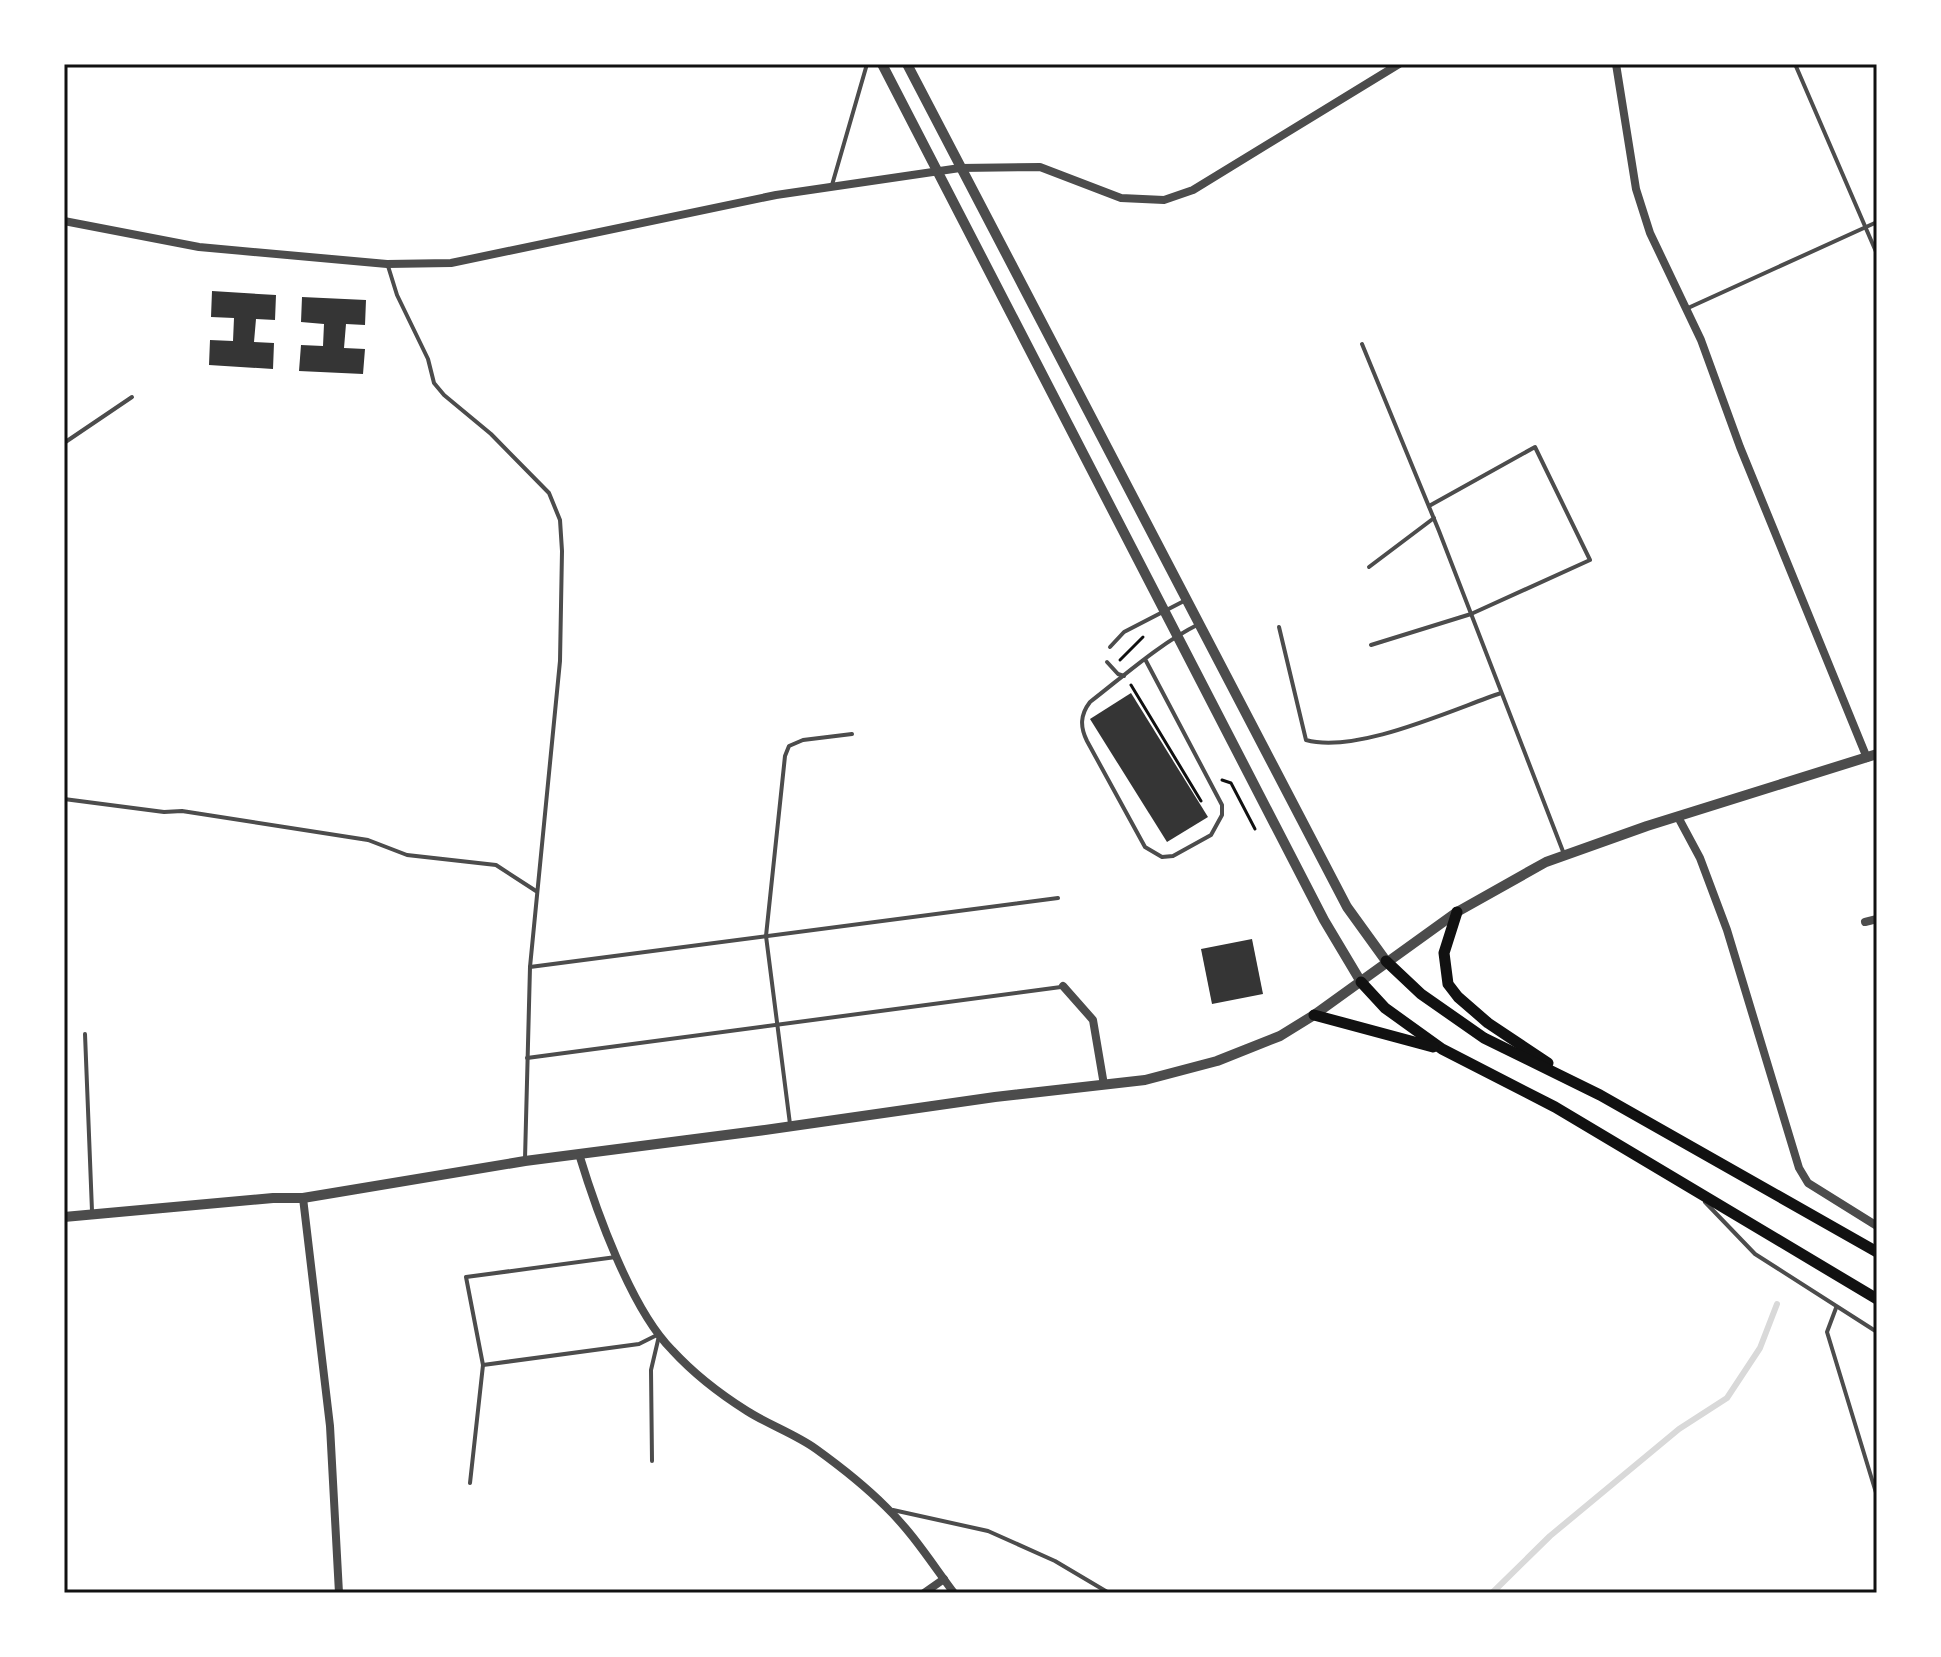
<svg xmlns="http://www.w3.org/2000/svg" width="1941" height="1657" font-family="Spectral,serif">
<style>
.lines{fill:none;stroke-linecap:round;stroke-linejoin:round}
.stream{stroke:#d9d9d9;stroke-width:6}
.building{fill:#353535}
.path{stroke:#111;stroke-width:3}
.service{stroke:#4c4c4c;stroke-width:4}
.minor{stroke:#4c4c4c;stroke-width:8}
.tertiary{stroke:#4c4c4c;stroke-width:10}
.secondary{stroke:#111;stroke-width:11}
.neatline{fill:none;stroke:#111;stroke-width:3}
</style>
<rect width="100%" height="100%" fill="#fff"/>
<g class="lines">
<!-- stream -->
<path class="stream" d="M1492,1593L1550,1536L1679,1429L1727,1398L1760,1348L1777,1304"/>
</g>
<!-- building -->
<g class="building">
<path d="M212,291L276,295L275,320L256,319L254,342L274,343L273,369L209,365L210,340L233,341L234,318L211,317Z"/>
<path d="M302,297L366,300L365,325L346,324L344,348L365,349L363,374L299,371L301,345L323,346L324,324L301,322Z"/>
<path d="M1131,693L1208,817L1167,842L1090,719Z"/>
<path d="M1252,939L1263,994L1212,1004L1201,949Z"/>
</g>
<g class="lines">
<!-- path -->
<g class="path">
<path d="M1120,660L1143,637"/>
<path d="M1131,685L1201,801"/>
<path d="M1222,780L1231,783L1255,829"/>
</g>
<!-- service -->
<g class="service">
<path d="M1795,64L1877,254"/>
<path d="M832,185L867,64"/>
<path d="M388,266L397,295L428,359L434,383L444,395L491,434L549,493L560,520L562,551L560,661L530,967L525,1159"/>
<path d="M1688,308L1877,222"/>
<path d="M1362,344L1439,531L1564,854"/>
<path d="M64,443L132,397"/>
<path d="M1369,567L1434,518"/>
<path d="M1279,627L1306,740C1357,754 1451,710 1501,693"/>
<path d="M1371,645L1471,614L1590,560L1535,447L1429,506"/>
<path d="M1110,647L1124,632L1184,601"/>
<path d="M1145,659L1222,805V815L1211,835L1173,856L1162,857L1145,847L1087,741C1080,727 1080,715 1090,702C1125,675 1159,644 1199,624"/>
<path d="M1107,662L1118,674L1124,676"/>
<path d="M64,799L164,812L182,811L368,840L407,855L496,865L536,891"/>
<path d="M530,967L1058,898"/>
<path d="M85,1034L92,1211"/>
<path d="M527,1058L1061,987"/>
<path d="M790,1124L766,936L785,756L789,746L803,740L852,734"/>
<path d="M1705,1202L1755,1254L1877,1332"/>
<path d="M1836,1308L1827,1332L1877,1496"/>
<path d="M483,1365L639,1344L657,1335"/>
<path d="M652,1461L651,1370L659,1336"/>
<path d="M470,1483L483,1365L466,1277L616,1257"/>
<path d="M893,1510L988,1531L1055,1561L1109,1593"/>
</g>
<!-- minor -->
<g class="minor">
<path d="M1616,64L1636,189L1650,233L1701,340L1740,447L1867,758"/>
<path d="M64,221L199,247L387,264L451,263L776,195L960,168L1040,167L1121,198L1164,200L1193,190L1399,64"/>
<path d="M1678,817L1700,858L1727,930L1799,1168L1808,1183L1877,1226"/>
<path d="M1865,922L1877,919"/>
<path d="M1063,986L1093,1020L1104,1085"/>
<path d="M579,1154C596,1210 631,1309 672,1350C694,1374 720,1394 747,1411C769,1425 795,1434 816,1449C841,1467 865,1486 886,1507C912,1532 933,1565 954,1593"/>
<path d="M303,1198L330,1426L339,1593"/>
<path d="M924,1593L944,1579"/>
</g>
<!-- tertiary -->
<g class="tertiary">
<path d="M882,64L1324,920L1361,982"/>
<path d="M907,64L1347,907L1386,961"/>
<path d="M64,1217L273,1198H303L525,1161L765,1130L995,1097L1145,1080L1217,1061L1280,1036L1314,1015L1457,912L1546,862L1647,826L1877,754"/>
</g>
<!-- secondary -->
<g class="secondary">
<path d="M1457,912L1444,953L1448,984L1458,997L1488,1023L1548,1063"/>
<path d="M1386,961L1421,994L1484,1038L1600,1095L1877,1252"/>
<path d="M1361,982L1385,1008L1442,1049L1555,1107L1877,1299"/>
<path d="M1314,1015L1433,1047"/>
</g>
</g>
<!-- border -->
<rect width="1941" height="1657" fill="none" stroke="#ffffff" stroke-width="132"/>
<rect x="66" y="66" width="1809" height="1525" class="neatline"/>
</svg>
